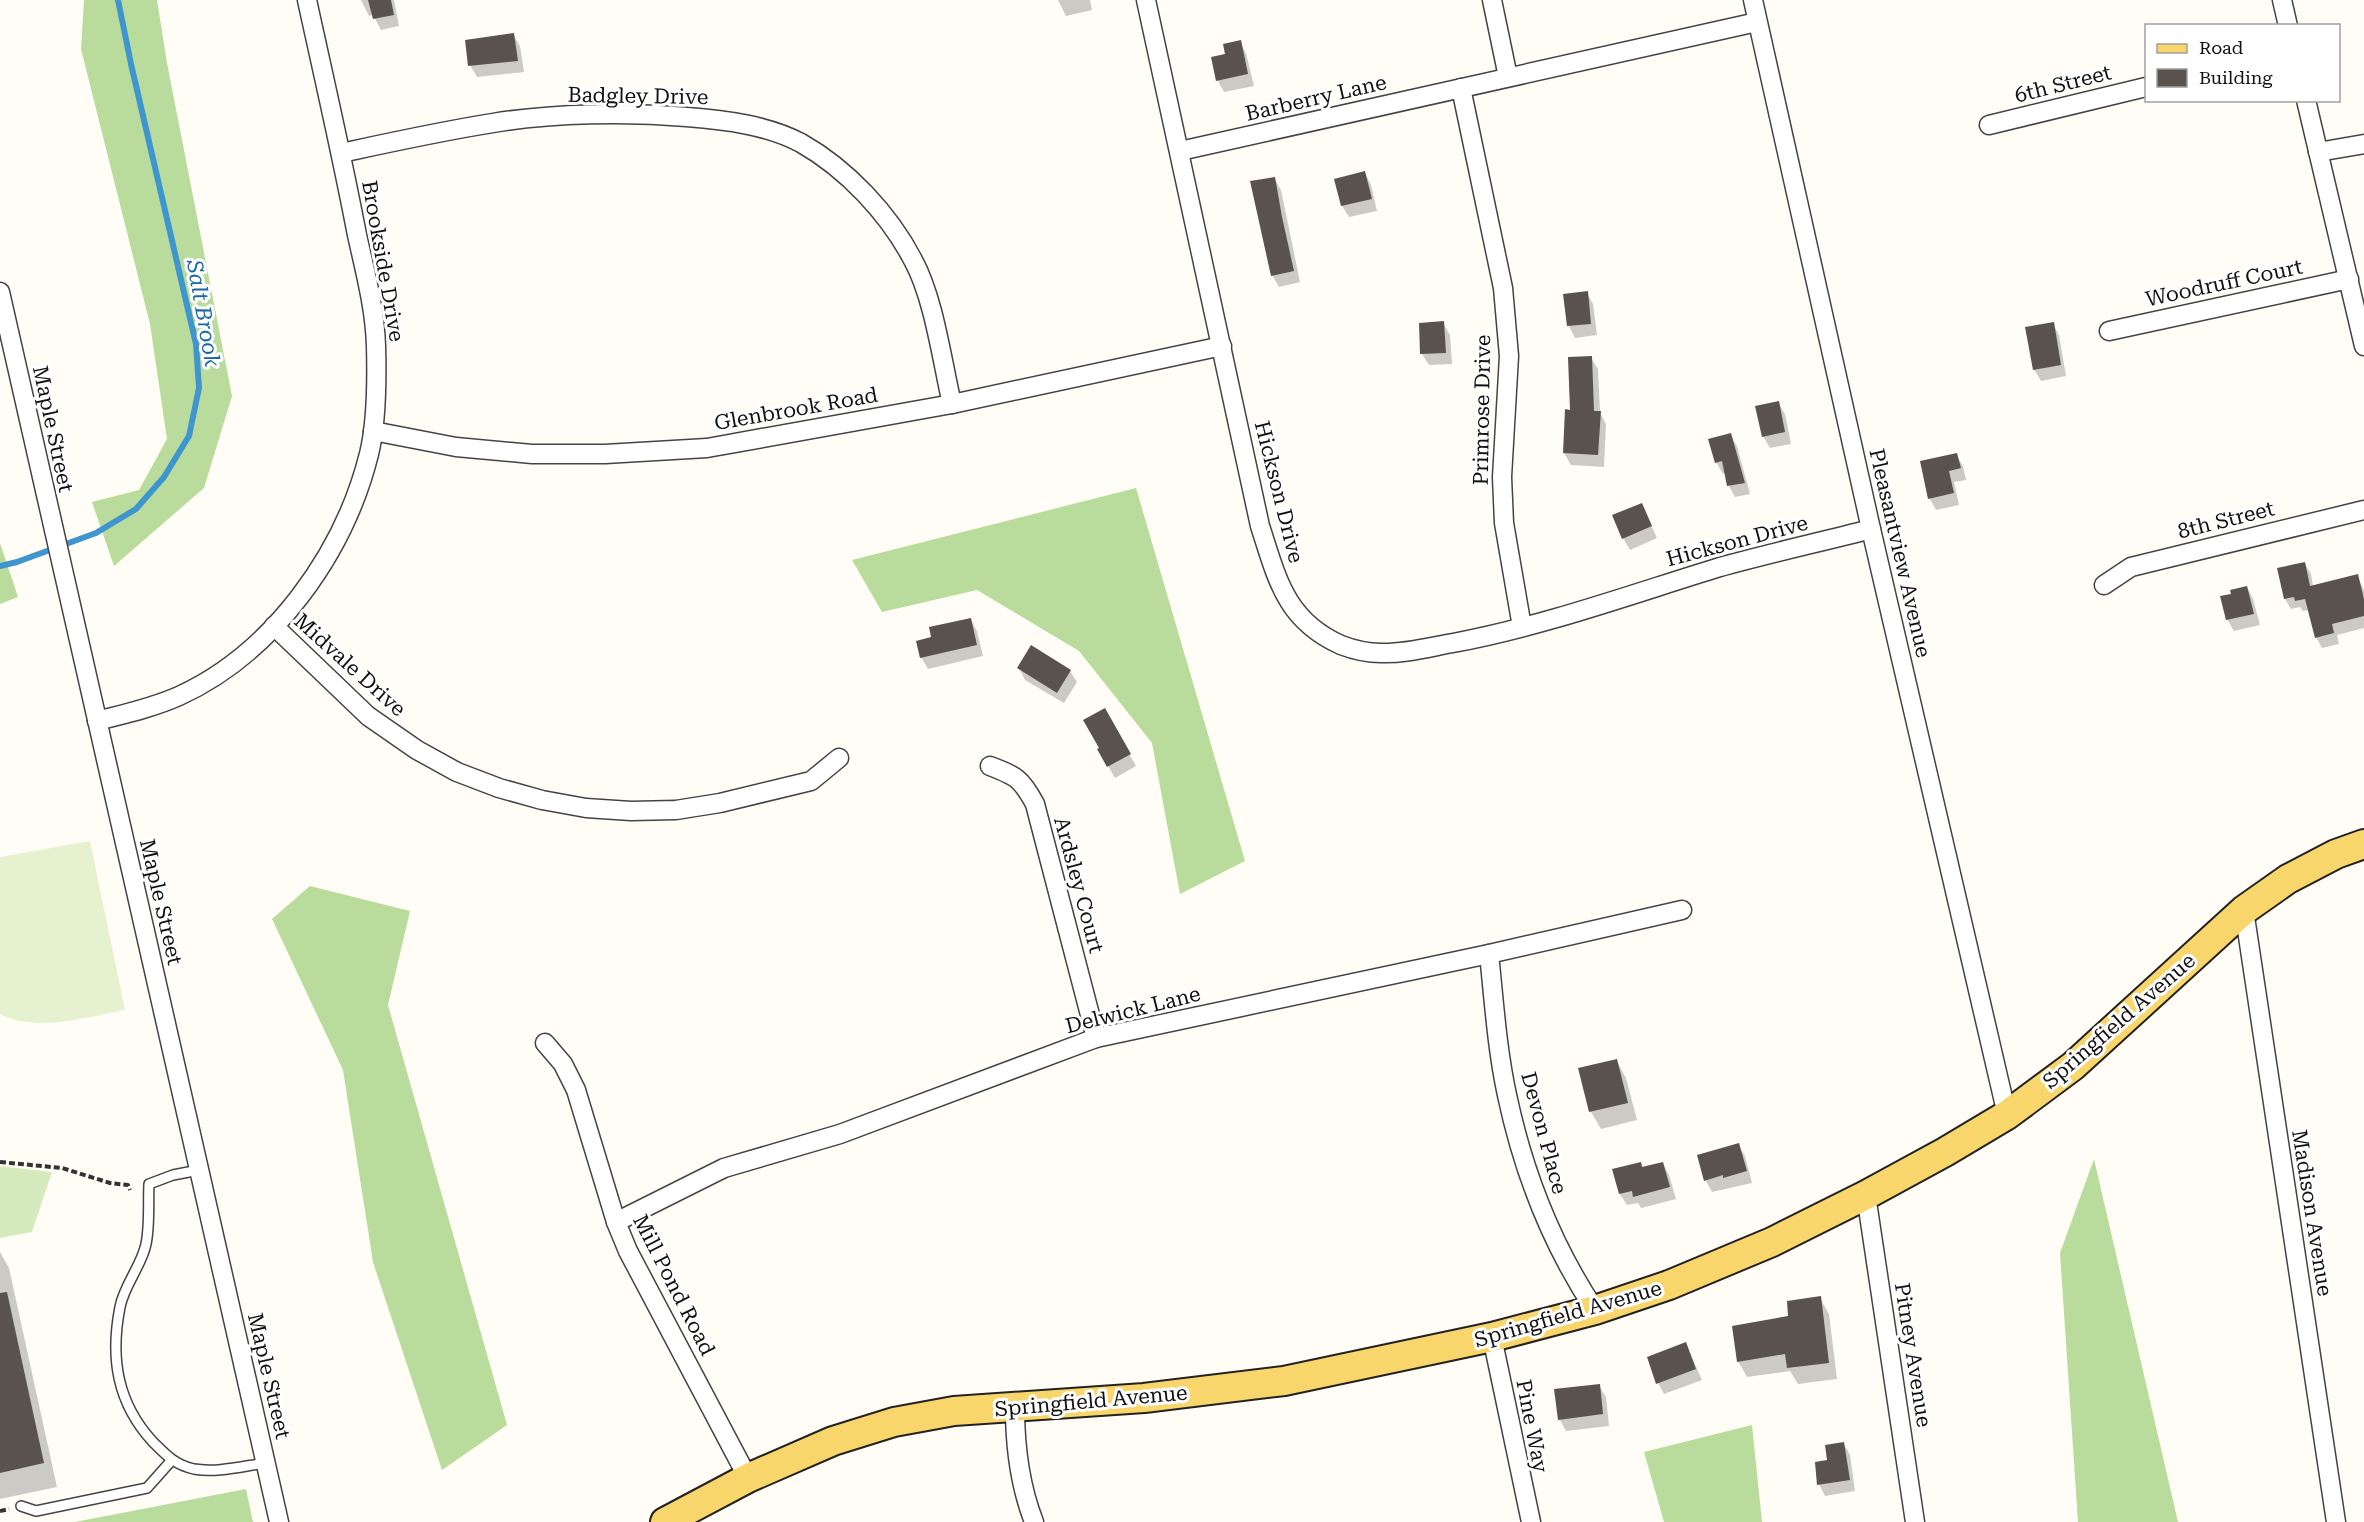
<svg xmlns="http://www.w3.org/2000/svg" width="2364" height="1522" font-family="'Roboto Serif',serif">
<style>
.green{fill:#d5ebbd}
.forest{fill:#b9dc9c}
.pitch{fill:#e6f2cf}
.shadow{fill:#0003}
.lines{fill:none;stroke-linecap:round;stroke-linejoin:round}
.stream{stroke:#3f96cf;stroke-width:6}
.building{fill:#5a524d}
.lane-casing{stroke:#444;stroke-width:12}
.street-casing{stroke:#444;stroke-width:21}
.primary-casing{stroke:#222;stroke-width:32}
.path{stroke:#333;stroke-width:4;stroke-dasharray:6 3;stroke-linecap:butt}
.lane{stroke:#fff;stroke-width:9}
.street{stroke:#fff;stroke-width:18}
.primary{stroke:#f9d66b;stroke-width:28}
.labels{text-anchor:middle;stroke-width:6;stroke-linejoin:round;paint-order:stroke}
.street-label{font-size:21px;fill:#111;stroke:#fff}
.water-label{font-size:22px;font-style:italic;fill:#1768a6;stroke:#fff}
</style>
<rect width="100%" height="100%" fill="#fffdf5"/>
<!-- green -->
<path class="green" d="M0,1166L52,1172L32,1232L0,1238Z"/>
<!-- forest -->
<g class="forest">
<path d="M84,0H157L167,63L232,396L204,488L114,566L92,502L139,490L167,439L150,324L81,49Z"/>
<path d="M1136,488L1245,861L1180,894L1152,743L1079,651L977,590L882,612L852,560Z"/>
<path d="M0,543L18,597L0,604Z"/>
<path d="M310,886L410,911L388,1005L507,1425L442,1470L373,1262L343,1070L272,919Z"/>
<path d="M2094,1159L2178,1522H2078L2060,1253Z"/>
<path d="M1752,1425L1762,1522H1664L1644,1452Z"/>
<path d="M246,1489L253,1522H75Z"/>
</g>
<!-- pitch -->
<path class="pitch" d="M90,841L125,1010C87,1017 36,1033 0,1014V857Z"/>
<!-- shadow -->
<g class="shadow">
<path d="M361,0H394L399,26L381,30L373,15L369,16Z"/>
<path d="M1058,0H1090L1092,10L1066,16Z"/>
<path d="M513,34L520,46L524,72L477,77L470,65Z"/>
<path d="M1240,42L1246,53L1254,86L1224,92L1218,81L1226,55Z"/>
<path d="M1365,173L1371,185L1377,211L1349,217L1342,206L1336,180Z"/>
<path d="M1274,178L1281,190L1300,282L1279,287L1272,275Z"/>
<path d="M1587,293L1593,304L1597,335L1575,338L1569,326L1565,295Z"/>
<path d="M1443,323L1450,335L1452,364L1429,365L1422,354Z"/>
<path d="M2053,324L2059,335L2066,376L2041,381L2034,369Z"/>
<path d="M1591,358L1598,369L1600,413L1606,424L1604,467L1571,465L1564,453L1567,411H1571Z"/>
<path d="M1778,403L1785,414L1791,444L1770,448L1763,436Z"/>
<path d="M1730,435L1737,446L1750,494L1735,497L1729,486L1726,473L1723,474L1716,462Z"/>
<path d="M1956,455L1963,466L1966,480L1954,482L1959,505L1936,510L1930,499Z"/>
<path d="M1642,505L1657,538L1630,550L1623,538Z"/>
<path d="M2305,564L2311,574L2313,586L2357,576L2364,590V628L2337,635L2339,644L2322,648L2316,637L2309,610L2303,611L2300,607L2291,609L2285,599L2279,569Z"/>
<path d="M2247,587L2253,599L2260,625L2234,631L2227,619L2233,595Z"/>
<path d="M970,619L977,631L983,656L928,669L921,657L933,638Z"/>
<path d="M1019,668L1070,671L1077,682L1064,703L1025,680Z"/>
<path d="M1104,710L1136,766L1115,778L1099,750L1101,748Z"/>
<path d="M1616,1060L1626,1078L1637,1120L1601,1129L1591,1112L1580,1069Z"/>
<path d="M1738,1145L1745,1156L1752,1183L1712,1192L1706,1181L1699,1156Z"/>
<path d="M1641,1163L1643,1168L1663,1164L1669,1175L1676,1199L1641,1208L1638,1203L1627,1205L1620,1194Z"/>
<path d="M0,1252L9,1268L57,1487L0,1499Z"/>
<path d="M1820,1298L1829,1314L1837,1379L1798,1384L1790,1371L1747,1377L1738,1361L1790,1318Z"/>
<path d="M1686,1344L1702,1380L1664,1394L1658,1383Z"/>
<path d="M1599,1386L1606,1397L1609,1426L1566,1431L1560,1420Z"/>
<path d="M1844,1444L1850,1455L1855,1491L1825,1496L1819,1484L1829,1462Z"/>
</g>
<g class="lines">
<!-- stream -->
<path class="stream" d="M0,566L17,562L96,533L136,509L164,477L189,436L199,388L196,344L131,64L118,0"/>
</g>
<!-- building -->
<g class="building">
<path d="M368,0H391L394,15L373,19Z"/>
<path d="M514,33L518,61L468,66L465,40Z"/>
<path d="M1241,40L1248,74L1216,81L1211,57L1225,54L1223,44Z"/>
<path d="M1365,171L1372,199L1341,206L1334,179Z"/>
<path d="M1275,177L1282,217L1294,271L1271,276L1250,181Z"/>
<path d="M1588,291L1591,324L1567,326L1563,294Z"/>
<path d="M1444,321L1446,353L1420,354L1419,323Z"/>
<path d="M2054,322L2061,365L2033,370L2025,327Z"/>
<path d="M1592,356L1594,411H1601L1598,455L1563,453L1565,409L1570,410L1568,357Z"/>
<path d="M1779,401L1785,432L1762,437L1755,406Z"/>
<path d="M1731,433L1745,483L1727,486L1722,461L1715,463L1708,439Z"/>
<path d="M1957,453L1961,468L1949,471L1954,493L1928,499L1920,461Z"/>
<path d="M1642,503L1652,526L1622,539L1612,515Z"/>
<path d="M2305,562L2310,586L2358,574L2364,599V616L2332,624L2334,633L2315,638L2305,599L2295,601L2294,597L2284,599L2277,568Z"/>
<path d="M2247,586L2254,614L2226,620L2220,596L2231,594L2230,590Z"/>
<path d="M971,618L977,645L920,658L916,641L931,637L929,627Z"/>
<path d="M1031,645L1071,670L1057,693L1017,668Z"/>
<path d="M1105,708L1131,754L1107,767L1097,749L1099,748L1083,720Z"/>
<path d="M1617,1059L1628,1103L1589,1112L1578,1068Z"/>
<path d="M1739,1143L1747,1171L1723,1178V1175L1704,1181L1697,1155Z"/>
<path d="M1641,1162L1642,1167L1663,1162L1670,1187L1633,1197L1632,1191L1619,1194L1612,1169Z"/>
<path d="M7,1292L44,1463L0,1473V1293Z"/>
<path d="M1821,1296L1829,1363L1787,1368L1785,1354L1737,1362L1732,1326L1788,1316L1787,1301Z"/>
<path d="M1686,1342L1696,1369L1656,1384L1647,1357Z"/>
<path d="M1600,1384L1603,1414L1558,1420L1554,1389Z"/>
<path d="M1844,1442L1850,1480L1817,1485L1815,1462L1827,1460L1825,1445Z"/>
</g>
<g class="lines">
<!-- lane casing -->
<g class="lane-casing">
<g id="lane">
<path d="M199,1170L173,1175L149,1184C148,1203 150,1225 146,1244C142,1265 124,1285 120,1307C110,1358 117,1403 153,1442C166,1455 175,1465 194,1469C217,1473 243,1466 266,1463"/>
<path d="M21,1506L36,1511L147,1488L171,1461"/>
</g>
</g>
<!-- street casing -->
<g class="street-casing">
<g id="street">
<path d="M1146,0L1260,526C1277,578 1285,620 1341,645C1354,650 1368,653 1381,653C1405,654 1430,647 1453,643C1544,626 1632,594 1720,567C1770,553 1821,542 1871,529"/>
<path d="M1492,0L1508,77"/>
<path d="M1753,0L1871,529L2007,1115"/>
<path d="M2282,0L2288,26"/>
<path d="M1461,88L1503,288L1509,356L1502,477L1504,523L1522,627"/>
<path d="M2306,100L2364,346"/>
<path d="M1989,125L2146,87"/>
<path d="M1180,151L1757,22"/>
<path d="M2318,152L2364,144"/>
<path d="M341,153C392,142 442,131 493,123C553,113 627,112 687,117C725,120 767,125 801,143C847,169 889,214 913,260C934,298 942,361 952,404"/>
<path d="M0,292L279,1522"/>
<path d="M2109,331L2349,279"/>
<path d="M373,431L456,447L532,454H605L707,448L952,404L1222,346"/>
<path d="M2104,585L2131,567L2364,510"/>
<path d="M274,626L368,716L417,750L457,772L499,788L542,800L586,808L631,811L676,810L720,803L811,781L839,758"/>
<path d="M97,721C124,714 152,708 179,696C273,653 344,554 369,454C377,421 377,381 376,346C375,309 365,271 357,235C342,156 324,78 307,0"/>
<path d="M990,766C1016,776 1021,778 1035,804L1096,1038"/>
<path d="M2244,910L2336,1522"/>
<path d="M1489,954C1494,1001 1497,1049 1507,1095C1523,1171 1552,1245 1595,1310"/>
<path d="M545,1043L563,1064L576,1090L616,1222L628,1251L748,1478"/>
<path d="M1866,1195L1915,1522"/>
<path d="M616,1222L724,1168L840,1134L1096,1038L1489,954L1682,910"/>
<path d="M1492,1337L1531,1522"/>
<path d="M1015,1408C1015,1446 1020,1486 1034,1522"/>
</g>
</g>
<!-- primary casing -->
<g class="primary-casing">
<path id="primary" d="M665,1522L748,1478L833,1441L894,1422L954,1411L1144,1398L1284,1381L1492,1337L1595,1310L1669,1285L1772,1242L1866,1195L1945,1152L2007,1115L2073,1066L2244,910L2288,879L2336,854L2364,844"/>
</g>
<!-- path -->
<g class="path">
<path d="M0,1162L62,1168L110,1183L128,1185L130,1190"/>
<path d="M0,1511L9,1509"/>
</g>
<!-- lane -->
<use href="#lane" class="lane"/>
<!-- street -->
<use href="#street" class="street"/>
<!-- primary -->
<use href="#primary" class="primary"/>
</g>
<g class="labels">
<!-- street labels -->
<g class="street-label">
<text transform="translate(2063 84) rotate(-14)" y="7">6th Street</text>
<text transform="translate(638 96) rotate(1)" y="7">Badgley Drive</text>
<text transform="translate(1316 98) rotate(-13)" y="7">Barberry Lane</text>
<text transform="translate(383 261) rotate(80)" y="7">Brookside Drive</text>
<text transform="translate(2224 283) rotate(-12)" y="7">Woodruff Court</text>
<text transform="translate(796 409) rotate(-10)" y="7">Glenbrook Road</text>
<text transform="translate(1482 410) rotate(-89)" y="7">Primrose Drive</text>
<text transform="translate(53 429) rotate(78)" y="7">Maple Street</text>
<text transform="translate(1279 492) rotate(76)" y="7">Hickson Drive</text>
<text transform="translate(2226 520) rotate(-14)" y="7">8th Street</text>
<text transform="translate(1737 541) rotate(-15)" y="7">Hickson Drive</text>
<text transform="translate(1900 553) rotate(77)" y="7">Pleasantview Avenue</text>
<text transform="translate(350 665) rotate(42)" y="7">Midvale Drive</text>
<text transform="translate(1079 885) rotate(75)" y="7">Ardsley Court</text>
<text transform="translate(161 902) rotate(77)" y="7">Maple Street</text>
<text transform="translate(1133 1010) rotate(-14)" y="7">Delwick Lane</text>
<text transform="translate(2119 1021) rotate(-41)" y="7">Springfield Avenue</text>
<text transform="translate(1544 1133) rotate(75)" y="7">Devon Place</text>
<text transform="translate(2312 1213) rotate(81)" y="7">Madison Avenue</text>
<text transform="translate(674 1285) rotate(63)" y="7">Mill Pond Road</text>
<text transform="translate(1568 1314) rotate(-16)" y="7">Springfield Avenue</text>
<text transform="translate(1913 1355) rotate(81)" y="7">Pitney Avenue</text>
<text transform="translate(269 1376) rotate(77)" y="7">Maple Street</text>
<text transform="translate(1091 1401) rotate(-5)" y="7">Springfield Avenue</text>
<text transform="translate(1532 1426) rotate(79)" y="7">Pine Way</text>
</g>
<!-- water labels -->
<g class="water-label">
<text transform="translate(204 313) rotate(80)" y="8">Salt Brook</text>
</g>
</g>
<!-- legend -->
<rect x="2145" y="24" width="195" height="78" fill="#ffffff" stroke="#a0a0a0" stroke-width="1.5"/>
<rect x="2157" y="44" width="30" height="9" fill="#f9d66b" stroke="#a0a0a0" stroke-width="1.5"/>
<text x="2199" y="54" font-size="18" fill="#111111">Road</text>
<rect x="2157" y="69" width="30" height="18" fill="#5a524d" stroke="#a0a0a0" stroke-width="1.5"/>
<text x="2199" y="84" font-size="18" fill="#111111">Building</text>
</svg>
